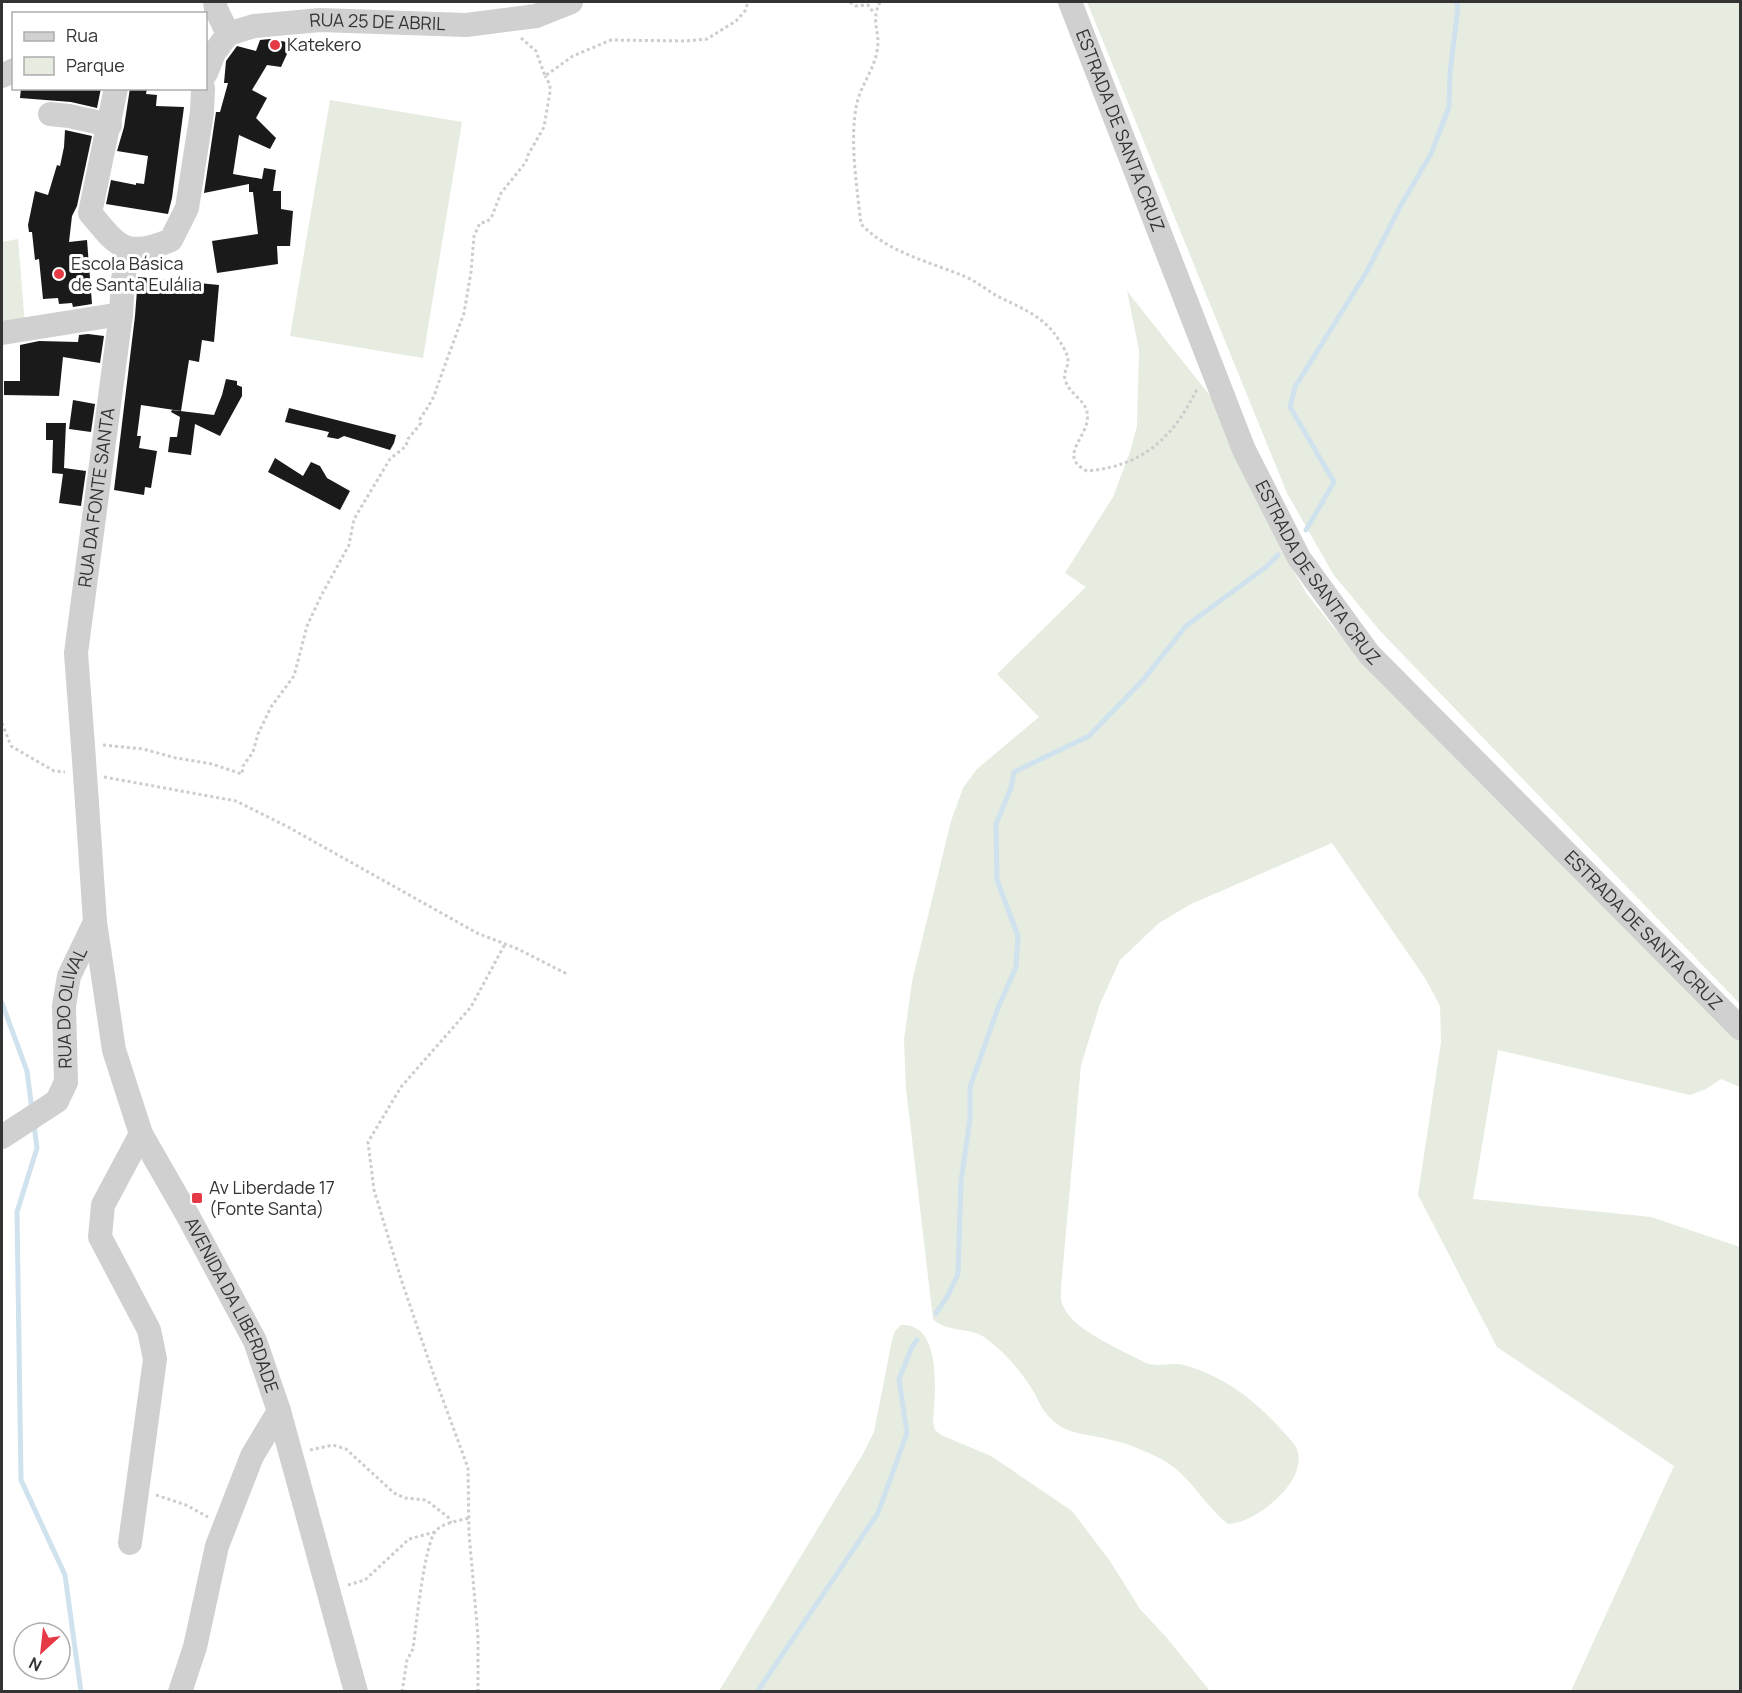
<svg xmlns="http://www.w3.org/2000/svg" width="1742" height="1693" font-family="Manrope,sans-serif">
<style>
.green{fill:#e6ecdf}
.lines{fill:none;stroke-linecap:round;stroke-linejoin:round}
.stream{stroke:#cfe2ee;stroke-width:5}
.building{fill:#1a1a1a}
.path{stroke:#cdcdcd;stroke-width:3;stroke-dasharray:3 3;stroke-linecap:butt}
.minor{stroke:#d0d0d0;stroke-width:24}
.minor-bridge{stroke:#d0d0d0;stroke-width:24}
.poi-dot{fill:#e63946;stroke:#fff;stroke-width:2}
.labels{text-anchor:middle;stroke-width:6;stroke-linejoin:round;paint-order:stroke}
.street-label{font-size:18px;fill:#333;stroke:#fff}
.poi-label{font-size:18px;fill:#333;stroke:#fff;text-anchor:start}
</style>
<rect width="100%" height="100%" fill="#fff"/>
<!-- green -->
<g class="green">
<path d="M1087,2H1740V1004L1381,632L1333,574L1287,493Z"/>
<path d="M330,100L462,122L423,358L290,336Z"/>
<path d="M18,239L25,325L2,327V242Z"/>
<path d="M1127,291L1211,397L1286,559L1307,594L1333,627L1740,1037V1087L1721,1079L1706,1089L1690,1095L1498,1050L1473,1199L1651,1217L1740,1247V1691H1571L1674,1466L1497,1347L1418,1195L1441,1042L1440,1006L1425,978L1332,843L1191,904L1159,923L1120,960L1100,1004L1081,1065L1061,1287C1061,1293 1060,1300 1063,1306C1074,1331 1122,1350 1146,1363C1160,1368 1173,1361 1187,1366C1224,1377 1252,1398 1278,1426C1284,1433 1292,1440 1296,1447C1303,1462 1295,1479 1285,1490C1271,1506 1250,1522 1228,1524C1204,1505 1190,1475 1163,1460C1144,1450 1124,1442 1103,1438C1087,1434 1069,1434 1056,1423C1041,1412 1040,1401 1030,1386C1019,1369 1004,1352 987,1339C970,1326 946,1333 933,1319L906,1088L904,1040L912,982L951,821L963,788L977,769L1039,717L997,674L1086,587L1065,573L1113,497L1130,452L1137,426L1139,350Z"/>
<path d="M901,1325C943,1322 935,1396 933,1422L935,1430L941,1435L991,1456L1072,1511L1110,1561L1140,1609L1166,1637L1210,1691H719L863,1454L874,1432L892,1340L895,1331Z"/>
</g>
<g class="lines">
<!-- stream -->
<g class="stream">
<path d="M1306,530L1334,482L1290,407L1295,387L1366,273L1401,205L1431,154L1449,107L1450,73L1458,6L1456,2"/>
<path d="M2,1003L27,1071L32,1110"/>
<path d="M34,1125L37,1148L17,1212L21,1480L65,1575L81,1692"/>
<path d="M936,1313L947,1297L958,1274L961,1181L970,1119V1087L998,1008L1016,967L1018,936L997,880L996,824L1011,788L1014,772L1089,736L1143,680L1186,626L1266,567L1278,555"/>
<path d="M757,1692L878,1513L907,1433L899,1379L912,1347L917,1340"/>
</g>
</g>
<!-- building -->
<g class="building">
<path d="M270,39L292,43L281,67L267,65L252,90L267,98L256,118L276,138L270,149L239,135L233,174L262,179L264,168L276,170L273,191H281V209L293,211L290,246H277L278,264L217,273L212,241L258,234L253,192H249V184L204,193L216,112H220L228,83H224L226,61L237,46L256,51L260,40Z"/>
<path d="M21,88H101L97,108L71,102L20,98Z"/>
<path d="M130,88H147L146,94L157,95L156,106L184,107L172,198L168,214L106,204L111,180L136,185V183L144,184L148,156L117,151L124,127Z"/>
<path d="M65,130L92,136L77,206L72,216L69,242L87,240L92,304L73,307L72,303L59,304L58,298L43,299L39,259L35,260L32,232H29L28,225L35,191L48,195L57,165L60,166L64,147Z"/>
<path d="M138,277L219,285L214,342L202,340L199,362L189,360L181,411L141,405L137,436H141L139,448L157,451L151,488L145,487L144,495L114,490L135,316Z"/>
<path d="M88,334L104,336L100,363L63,357L59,396L4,395V381H20V345L39,341L78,342L79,335Z"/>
<path d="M226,379L237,381V385L242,387V396L220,436L195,424L191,455L168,452L170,437H177L180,417L171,412L172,410L214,415L222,395Z"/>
<path d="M73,400L95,404L91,432L69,429Z"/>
<path d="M289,408L396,435L394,443L390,450L344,436L338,439L327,437L329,432L285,422Z"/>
<path d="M46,423H66L64,468L86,471L81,506L59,503L63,474L52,473L53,440H46Z"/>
<path d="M275,458L303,476L311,462L320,466L327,478L350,491L340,510L268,472Z"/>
</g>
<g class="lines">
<!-- path -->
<g class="path">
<path d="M850,2L856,6L868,5L874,13"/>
<path d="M880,2C870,22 881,32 877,51C874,70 861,85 857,103C849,138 857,188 861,224C888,253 931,262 966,277C979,283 989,292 1001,298C1020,307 1041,316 1054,333C1059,340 1069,354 1068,361C1068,367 1063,373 1065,379C1068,393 1085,400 1087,412C1092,436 1055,455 1087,471C1144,466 1174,437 1198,387"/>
<path d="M521,38L536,51L545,76L573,56L611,40L685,41L707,39L736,21L745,11L748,2"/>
<path d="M2,723L11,746L54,771L65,772"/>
<path d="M103,745L143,749L176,758L212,764L242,774L243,766L253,752L258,734L271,707L294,676L307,626L321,596L349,545L354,519L390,459L406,446L408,439L421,423L420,419C427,408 434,399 437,387L464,313L471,272L474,236L480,223L487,222L492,216L501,193L526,162L528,155L544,127L550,92V85L545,76"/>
<path d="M104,777L236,801L288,827L477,933L518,949L567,974"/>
<path d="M310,1450L333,1445L346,1449L394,1493L405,1498L426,1500L448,1517L451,1523"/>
<path d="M156,1495L186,1505L208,1517"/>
<path d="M348,1585L365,1580L409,1539L435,1532"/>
<path d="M402,1692L407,1660L413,1649C416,1627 424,1547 435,1532C441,1523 458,1521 469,1518"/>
<path d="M478,1692V1637L469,1533L468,1468L432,1370L401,1279L374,1190L368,1142L401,1087L471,1007L505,944"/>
</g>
<!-- minor -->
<g class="minor">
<path d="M215,2L216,9L228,34"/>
<path id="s1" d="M1070,2L1244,450L1299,558L1369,654L1740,1028"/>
<path id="s2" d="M206,73L214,53L228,34L254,26L320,20L466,25L536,16L571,2"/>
<path d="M2,76L14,70"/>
<path d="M116,88L90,213C118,247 126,259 171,240L187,208L202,112L203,88"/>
<path d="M50,114L69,116L110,125"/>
<path d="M2,333L121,314"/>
<path id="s3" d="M83,746L76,653L121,314L123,279L129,249"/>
<path id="s4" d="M87,803L95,922L114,1050L141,1134L188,1216L255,1341L279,1411L356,1692"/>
<path id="s5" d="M2,1137L57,1101L66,1082L64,1006L69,976L95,922"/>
<path d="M130,1543L155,1359L149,1330L100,1237L103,1205L141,1134"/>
<path d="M180,1692L195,1647L217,1546L252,1456L279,1411"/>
</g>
<!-- minor-bridge -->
<path class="minor-bridge" d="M83,746L87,803"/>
</g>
<!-- markers -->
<g class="poi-dot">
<circle cx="275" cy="45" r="6"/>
<circle cx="59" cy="274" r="6"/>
<rect x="191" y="1192" width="12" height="12" rx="3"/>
</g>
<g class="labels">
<!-- street labels -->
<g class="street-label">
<text dy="6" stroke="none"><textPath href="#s2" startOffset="196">RUA 25 DE ABRIL</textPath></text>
<text dy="6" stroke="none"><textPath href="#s1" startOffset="138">ESTRADA DE SANTA CRUZ</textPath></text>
<text dy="6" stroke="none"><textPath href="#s3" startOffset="250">RUA DA FONTE SANTA</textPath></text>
<text dy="6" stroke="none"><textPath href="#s1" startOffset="624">ESTRADA DE SANTA CRUZ</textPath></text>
<text dy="6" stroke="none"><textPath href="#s1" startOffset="1110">ESTRADA DE SANTA CRUZ</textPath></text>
<text dy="6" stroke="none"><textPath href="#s5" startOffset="162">RUA DO OLIVAL</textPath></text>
<text dy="6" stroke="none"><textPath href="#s4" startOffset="531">AVENIDA DA LIBERDADE</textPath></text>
</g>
<!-- poi labels -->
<g class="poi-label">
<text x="287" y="51">Katekero</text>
<text x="71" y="270">Escola Básica<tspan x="71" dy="21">de Santa Eulália</tspan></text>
<text x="209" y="1194">Av Liberdade 17<tspan x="209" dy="21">(Fonte Santa)</tspan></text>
</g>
</g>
<!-- border -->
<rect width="1742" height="1693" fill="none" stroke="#333333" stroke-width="6"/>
<!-- legend -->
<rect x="12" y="12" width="195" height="78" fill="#ffffff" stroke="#adadad" stroke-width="1.5"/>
<rect x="24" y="32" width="30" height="9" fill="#d0d0d0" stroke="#adadad" stroke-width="1.5"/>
<text x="66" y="42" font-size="18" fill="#333333">Rua</text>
<rect x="24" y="57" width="30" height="18" fill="#e6ecdf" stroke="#adadad" stroke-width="1.5"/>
<text x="66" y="72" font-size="18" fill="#333333">Parque</text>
<!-- north arrow -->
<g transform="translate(42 1651) rotate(207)"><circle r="28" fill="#ffffff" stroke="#adadad" stroke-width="1.5"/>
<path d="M0-4.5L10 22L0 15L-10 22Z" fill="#e63946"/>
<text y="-9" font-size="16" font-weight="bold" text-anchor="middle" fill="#333333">N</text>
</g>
</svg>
